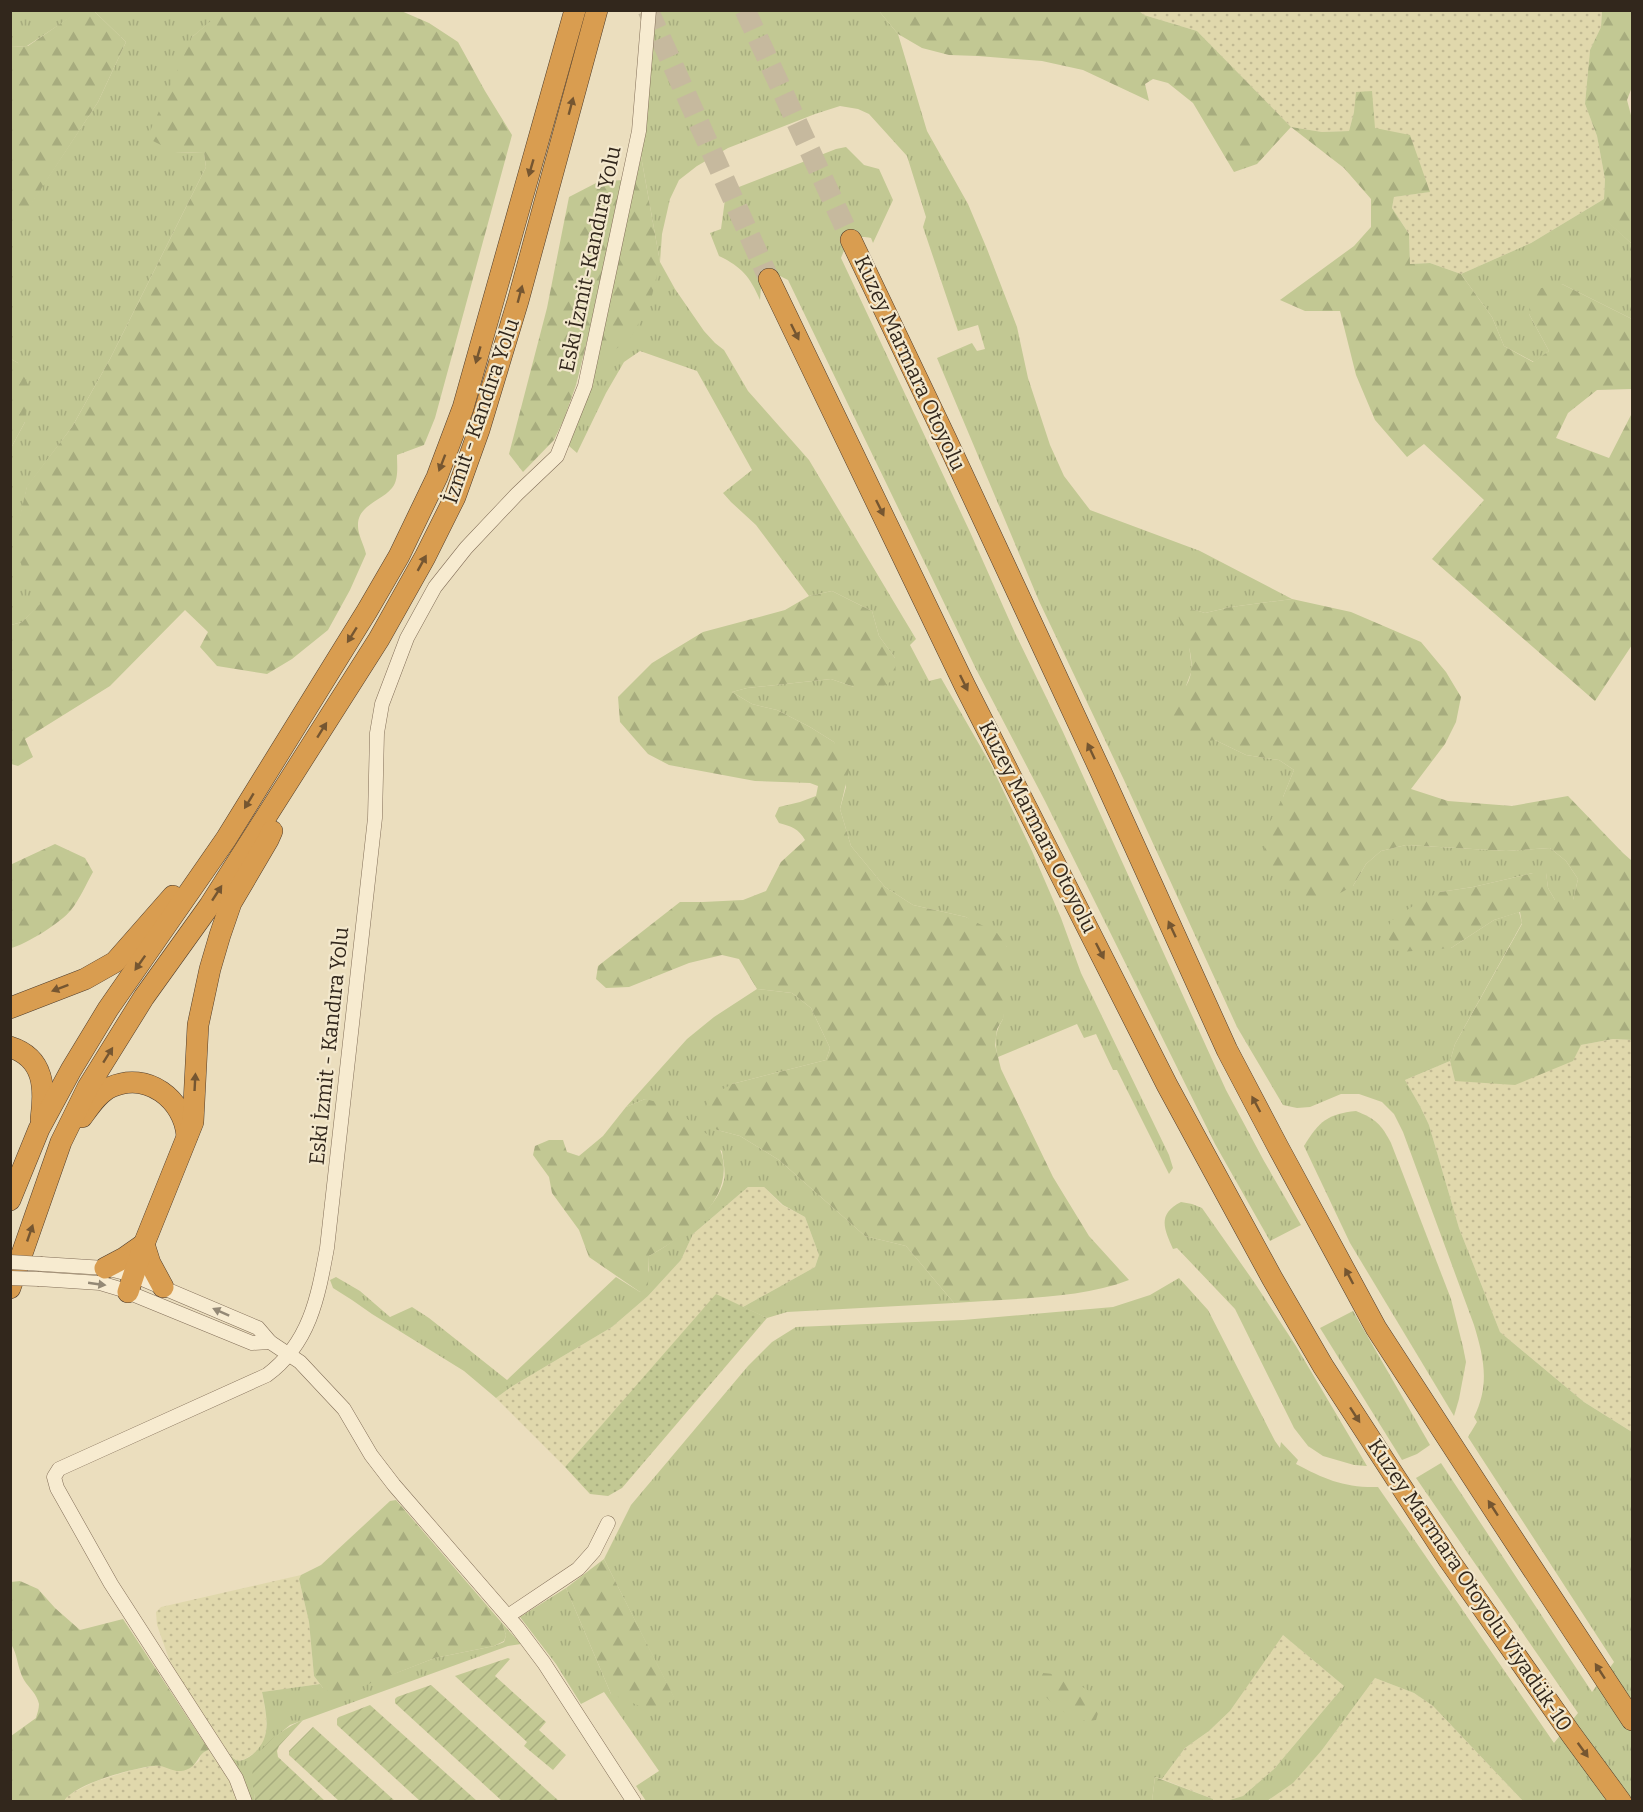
<svg xmlns="http://www.w3.org/2000/svg" width="1643" height="1812" font-family="Bitter,serif">
<style>
.farmland{fill:url(#farmland-dots)}
.grass{fill:url(#grass-tufts)}
.forest{fill:url(#forest-firs)}
.park{fill:url(#park-dots)}
.garden{fill:url(#garden-furrows)}
.lines{fill:none;stroke-linecap:round;stroke-linejoin:round}
.highway-tunnel{stroke:#c6b99e;stroke-width:21;stroke-dasharray:21 10;stroke-linecap:butt}
.minor-casing{stroke:#826e58;stroke-width:15}
.highway-casing{stroke:#503d2c;stroke-width:22}
.minor{stroke:#f7ebd0;stroke-width:14}
.highway{stroke:#d99d50;stroke-width:21}
.minor-bridge-casing{stroke:#826e58;stroke-width:15;stroke-linecap:butt}
.minor-bridge{stroke:#f7ebd0;stroke-width:14}
.oneway{fill:#755631}
.oneway2{fill:#948976}
.labels{text-anchor:middle;stroke-width:4.5;stroke-linejoin:round;paint-order:stroke}
.street-label{font-size:21px;fill:#32271c;stroke:#f3e8cd}
</style>
<defs>
<pattern id="farmland-dots" width="8" height="8" patternUnits="userSpaceOnUse" patternTransform="scale(1.5)"><rect width="8" height="8" fill="#e0d8ac"/><path d="M2 2h.1M6 6h.1" fill="none" stroke="#c1b993" stroke-width="1.8" stroke-linecap="round"/></pattern>
<pattern id="grass-tufts" width="24" height="20" patternUnits="userSpaceOnUse" patternTransform="scale(1.5)"><rect width="24" height="20" fill="#c2c893"/><path d="M3 7l-1-3M5 7V3M7 7l1-3M15 17l-1-3M17 17v-4M19 17l1-3" fill="none" stroke="#a7ac7e"/></pattern>
<pattern id="forest-firs" width="22" height="20" patternUnits="userSpaceOnUse" patternTransform="scale(1.5)"><rect width="22" height="20" fill="#c2c893"/><path d="M5 1l3.5 6h-7zM16 11l3.5 6h-7z" fill="#a7ac7e"/></pattern>
<pattern id="park-dots" width="8" height="8" patternUnits="userSpaceOnUse" patternTransform="scale(1.5)"><rect width="8" height="8" fill="#c2c893"/><path d="M2 2h.1M6 6h.1" fill="none" stroke="#a7ac7e" stroke-width="1.8" stroke-linecap="round"/></pattern>
<pattern id="garden-furrows" width="10" height="10" patternUnits="userSpaceOnUse" patternTransform="scale(1.5)"><rect width="10" height="10" fill="#c2c893"/><path d="M-1 1l2-2M0 10L10 0M9 11l2-2" fill="none" stroke="#a7ac7e"/></pattern>
</defs>
<rect width="100%" height="100%" fill="#ebdebe"/>
<!-- farmland -->
<g class="farmland">
<path d="M1139,11H1602L1601,27L1590,50L1585,104L1597,136L1605,179L1604,199L1531,243L1461,274L1430,263L1410,264L1409,234L1392,208L1394,197L1429,192L1375,128L1354,112L1349,131L1322,132L1291,127L1197,31L1144,15Z"/>
<path d="M1613,1039L1632,1040V1432L1584,1402L1500,1332L1459,1228L1429,1125L1420,1106L1405,1080L1450,1061L1455,1081L1581,1045Z"/>
<path d="M748,1187H764L782,1205L805,1217L819,1255L815,1267L743,1307L716,1295L565,1467L496,1398L511,1387L612,1327L648,1296L681,1260L693,1234Z"/>
<path d="M301,1575L299,1579L309,1622L314,1676L320,1684L262,1692L266,1715V1731L263,1744L256,1752L245,1759L239,1761L234,1759L224,1747L216,1740L183,1685L169,1659L157,1625L156,1612L161,1607Z"/>
<path d="M1282,1634L1344,1686L1274,1769L1243,1796L1226,1801H1213V1799L1162,1779L1185,1748L1209,1731L1230,1711Z"/>
<path d="M1375,1678L1414,1693L1433,1706L1523,1801L1267,1802L1322,1750Z"/>
<path d="M209,1750L230,1782L237,1801L64,1802L68,1795L94,1782L132,1770L161,1765L180,1771L191,1767L199,1761L201,1754L205,1751Z"/>
</g>
<!-- grass -->
<g class="grass">
<path d="M216,10L220,14L192,37L175,152L204,153L206,167L110,359L72,427L27,487L14,546L41,604L22,622L11,625V448L25,422L18,363L11,359L10,235L98,102L126,42L94,11Z"/>
<path d="M10,11H80L27,46L11,47Z"/>
<path d="M654,11H879L898,34L927,131L968,204L987,249L1017,327L1028,378L1050,445L1064,476L1090,510L1200,551L1292,599L1231,607L1205,613L1192,609L1189,645L1192,670L1186,686L1215,740L1246,755L1279,760L1294,770L1283,797L1353,886L1366,864L1381,851L1406,845L1506,851L1550,848L1566,861L1578,879L1573,900H1555L1548,888L1546,873H1533L1473,887L1440,892L1451,948L1494,920L1519,912L1522,923L1455,1044L1450,1061L1405,1080L1420,1106L1429,1125L1459,1228L1500,1332L1584,1402L1632,1432V1801H1523L1433,1706L1414,1693L1375,1678L1322,1750L1293,1783L1267,1801H1226L1243,1796L1274,1769L1344,1686L1283,1635L1230,1711L1209,1731L1185,1748L1162,1779L1155,1777L1152,1801H646L636,1786L659,1771L604,1692L581,1704L556,1664L520,1617L566,1588L611,1694L674,1698L604,1559L631,1505L748,1366L772,1342L796,1327L963,1320L1113,1307L1150,1295L1179,1278L1208,1310L1275,1441L1280,1448L1281,1442L1298,1460L1296,1464C1324,1479 1345,1488 1378,1487L1554,1743L1578,1713L1416,1478L1441,1463L1592,1692L1614,1662L1468,1437L1477,1422L1474,1417C1490,1385 1484,1358 1474,1325L1403,1132L1394,1114L1382,1102L1359,1094H1341L1310,1107L1297,1108L1283,1105L1237,1027L1124,780L1039,601L937,358L972,343L977,351L985,349L978,325L958,331L923,227L926,217L907,156L869,114L858,109L840,106L815,114L728,148L697,166L679,180L670,199L662,234L660,262L675,289L704,331L715,343L724,350L748,391L809,460L916,639L910,645L929,681L941,678L991,765L1032,851L1061,918L1081,973L1169,1155L1173,1168L1169,1174L1117,1070H1113L1096,1034L1084,1038L1077,1024L998,1057C994,1042 995,1032 1003,1019L1007,947L966,917L913,905L885,887L851,846L840,809L846,787L834,742L810,727L777,710L752,704L732,692L747,688L831,679L854,687L895,658L879,636L872,611L832,591L809,596L756,525L731,502L723,493L752,470L697,371L640,351L624,362L606,393L577,453L569,446L587,397L596,360L660,262L641,156Z"/>
<path d="M846,147L864,165L879,169L893,200L873,243L871,238C852,234 847,242 841,258L970,532L1015,633L1063,732L1226,1090L1264,1161L1301,1225L1270,1241L1215,1144L1045,801L976,669L788,280L780,276L769,279L761,287L760,300C750,277 742,267 719,256L710,233L721,229L726,192L836,149Z"/>
<path d="M1604,199V218L1632,244V319L1562,284L1529,314L1549,351L1534,362L1504,346L1492,317L1461,274L1531,243Z"/>
<path d="M757,989L792,993L811,1008L830,1048L826,1060L732,1084L717,1130L740,1136L779,1160L865,1236L906,1246L954,1303L787,1312L767,1318L743,1307L815,1267L819,1255L805,1217L783,1205L764,1187H748L693,1234L681,1260L648,1296L612,1327L511,1387L496,1398L464,1371L372,1314L352,1300L333,1288L330,1280L336,1277L360,1291L390,1317L412,1307L429,1318L507,1380L616,1277L640,1292L649,1270V1256C674,1243 718,1209 724,1180C726,1172 723,1160 722,1151L645,1099L626,1107L687,1039L714,1017Z"/>
<path d="M1356,1111C1376,1119 1381,1124 1391,1143L1451,1299L1463,1347L1466,1362L1459,1399L1454,1416L1350,1243L1304,1146C1319,1121 1328,1114 1356,1111Z"/>
<path d="M1181,1202L1192,1204L1202,1208L1254,1282L1296,1346L1367,1466L1354,1465L1323,1456L1308,1446L1294,1428L1235,1309L1177,1248L1173,1249C1164,1229 1157,1214 1181,1202Z"/>
<path d="M1353,1311L1430,1445L1417,1454L1402,1460L1320,1328Z"/>
<path d="M502,1623L521,1644L508,1646L290,1725C256,1753 250,1757 255,1801H249L216,1740C222,1744 231,1758 236,1760C241,1762 245,1759 249,1757C273,1741 267,1717 262,1692L320,1684L323,1688L396,1673L435,1658L494,1646L504,1642L506,1635Z"/>
</g>
<!-- forest -->
<g class="forest">
<path d="M80,10L94,11L126,42L98,102L11,235V47L28,46Z"/>
<path d="M399,10L429,23L458,42L485,91L512,135L435,418L424,445L397,455C397,465 399,480 392,488C382,501 357,505 358,526C358,535 364,545 366,554L350,590L328,630L292,659L267,674L217,666L200,647L208,632L185,610L110,686L25,739L33,757L18,766L11,764V625L22,622L40,604L13,546L27,486L72,427L110,359L206,167L204,153L175,152L147,138L192,37L219,14L216,11Z"/>
<path d="M879,11H1139L1144,15L1197,31L1291,127L1322,132L1349,131L1354,112L1356,92L1372,91L1375,128L1410,135L1430,192L1394,197L1392,208L1409,234L1410,264L1430,263L1461,274L1492,317L1504,346L1533,362L1549,351L1529,314L1531,290L1562,284L1632,319V389L1597,390L1568,413L1556,438L1609,458L1632,413V645L1595,701L1432,559L1484,500L1424,444L1407,457L1375,420L1356,375L1340,311H1305L1280,300L1354,246L1371,227V199L1344,168L1291,127L1257,164L1234,172L1193,103L1168,83L1153,79L1145,84L1149,101L1083,70L1042,61L978,56L949,55L922,48L898,34Z"/>
<path d="M1602,11H1632V87L1627,100L1632,119V244L1603,218L1605,179L1597,136L1585,104L1590,50L1601,27Z"/>
<path d="M641,156L660,262L650,304L630,338L606,357L596,360Z"/>
<path d="M622,180L589,333L576,385L564,419L554,440L523,472L509,454L547,308L569,197L598,182Z"/>
<path d="M11,359L18,363L29,387L25,422L11,448Z"/>
<path d="M832,591L872,611L879,636L895,658L896,678L881,688L854,687L831,679L747,688L732,692L752,704L777,710L810,727L834,742L849,770L840,809L851,846L885,887L913,905L966,917L997,933L1007,947V997L1003,1019L997,1029L995,1045L1001,1069L1053,1177L1089,1236L1129,1280C1078,1300 1008,1298 954,1303L906,1246L865,1236L779,1160L740,1136L717,1130L704,1114L709,1097L732,1084L826,1060L830,1048L811,1008L792,993L757,989L739,959L722,955L689,963L629,987L606,988L596,979L598,966L680,902H703L743,900L766,891L781,862L805,840C799,829 791,826 779,823L775,816L779,807L800,802L816,796L818,786L810,783L755,781L669,765L648,754L620,722L618,697L652,663L703,632L785,610L809,596Z"/>
<path d="M1292,599L1351,612L1421,642L1446,672L1461,697L1456,722L1445,744L1411,789L1448,801L1512,806L1568,796L1623,853L1632,861V1040L1613,1039L1581,1045L1573,1061L1515,1085L1455,1081L1450,1061L1455,1044L1522,924L1520,912L1494,920L1451,948L1400,952L1385,935L1391,921L1416,904L1440,892L1473,887L1533,873L1546,872L1548,888L1555,900H1573L1578,879L1566,861L1550,848L1506,851L1406,845L1381,851L1366,864L1353,886L1331,898H1299L1279,883L1264,855L1266,830L1283,797L1294,770L1279,760L1246,755L1215,740L1195,743C1176,729 1171,727 1169,703C1174,698 1182,692 1186,686C1199,665 1186,637 1178,616L1192,609L1205,613L1231,607Z"/>
<path d="M55,844L85,858L93,872C86,884 80,899 71,910C62,922 25,945 11,948V862L12,864Z"/>
<path d="M645,1099L669,1105L717,1142C743,1193 689,1235 649,1256L648,1285L640,1292L589,1257L579,1230L552,1193L549,1177L533,1155L535,1146L549,1140H563L567,1152L579,1156L603,1136L626,1107Z"/>
<path d="M396,1500L502,1623L506,1635L504,1641L494,1646L435,1658L348,1692L333,1694L323,1688L314,1676L309,1622L299,1579L301,1575L321,1565L390,1501Z"/>
<path d="M604,1559L675,1699L654,1712L611,1694L566,1588Z"/>
<path d="M20,1581L38,1589L55,1608L80,1630L123,1619L209,1750C197,1752 199,1769 181,1771C172,1772 163,1764 154,1766C133,1768 74,1784 64,1801H11V1736L36,1718C37,1714 39,1709 39,1704C37,1694 29,1688 24,1680C17,1668 18,1655 11,1644V1582Z"/>
<path d="M1043,1673L1063,1675L1102,1699L1096,1720L1088,1722L1059,1710L1035,1686Z"/>
<path d="M1155,1777L1213,1799V1801H1152Z"/>
</g>
<!-- park -->
<path class="park" d="M716,1294L767,1318L622,1488L608,1496L590,1494L565,1467Z"/>
<!-- garden -->
<g class="garden">
<path d="M508,1658L510,1659L495,1676L546,1722L539,1730L566,1755L553,1770L524,1746L527,1742L455,1676Z"/>
<path d="M431,1685L559,1801H502L395,1703V1699L397,1697Z"/>
<path d="M370,1705L477,1801H420L337,1725V1719L339,1717Z"/>
<path d="M303,1720L279,1746L277,1751L278,1757L325,1801H255C254,1791 251,1779 253,1768C257,1746 284,1728 303,1720Z"/>
<path d="M313,1727L395,1801H339L289,1755V1751Z"/>
</g>
<g class="lines">
<!-- highway-tunnel -->
<g class="highway-tunnel">
<path d="M648,10L769,279"/>
<path d="M745,10L851,240"/>
</g>
<!-- minor casing -->
<g class="minor-casing">
<g id="minor">
<path d="M42,1264L105,1268L133,1275L258,1328L270,1342L300,1362L344,1409L371,1455L394,1485L517,1627L544,1663L634,1802"/>
<path d="M39,1279L100,1283L120,1289L252,1343L270,1342"/>
<path d="M508,1616L578,1569L594,1551L608,1523"/>
<path d="M245,1802L236,1778L111,1584L57,1488L54,1477L59,1469L267,1375C310,1343 318,1297 327,1248L375,818L377,733L382,704L407,638L435,587L466,548L517,494L557,456L585,386L639,131L649,10"/>
</g>
</g>
<!-- highway casing -->
<g class="highway-casing">
<g id="highway">
<path d="M851,240L946,439L1101,772L1227,1050L1278,1147L1376,1328L1500,1519L1632,1720"/>
<path d="M769,279L965,686L1167,1085L1272,1278L1323,1366L1449,1560L1571,1734L1621,1802"/>
<path d="M10,1008L85,979L115,962L173,896"/>
<path d="M10,1047C45,1058 45,1089 41,1119"/>
<path d="M82,1117C90,1106 99,1092 111,1087C147,1071 184,1099 187,1136"/>
<path d="M10,1200L39,1129L71,1070L108,1009L226,839L367,611L399,556L437,477L463,408L575,10"/>
<path d="M105,1268L124,1258L144,1244L150,1263L163,1287"/>
<path d="M10,1288L61,1142L88,1087L144,997L210,905L379,639L425,557L455,497L479,430L518,301L597,10"/>
<path d="M128,1292L144,1244L193,1122L198,1025L210,969L220,935L231,903L268,840L272,831"/>
</g>
</g>
<!-- minor -->
<use href="#minor" class="minor"/>
<!-- highway -->
<use href="#highway" class="highway"/>
<!-- minor-bridge casing -->
<g class="minor-bridge-casing">
<g id="minor-bridge">
<path d="M10,1262L42,1264"/>
<path d="M10,1278L39,1279"/>
</g>
</g>
<!-- minor-bridge -->
<use href="#minor-bridge" class="minor-bridge"/>
</g>
<!-- one-way arrows -->
<defs><path id="oneway-solid" d="M-6-.8H1V-3.2L6.5 0L1 3.2V.8H-6Z" transform="scale(1.5)"/></defs>
<g class="oneway">
<use href="#oneway-solid" transform="translate(571 106) rotate(-75)"/>
<use href="#oneway-solid" transform="translate(531 168) rotate(106)"/>
<use href="#oneway-solid" transform="translate(520 294) rotate(-75)"/>
<use href="#oneway-solid" transform="translate(795 332) rotate(64)"/>
<use href="#oneway-solid" transform="translate(478 355) rotate(106)"/>
<use href="#oneway-solid" transform="translate(442 463) rotate(111)"/>
<use href="#oneway-solid" transform="translate(880 508) rotate(64)"/>
<use href="#oneway-solid" transform="translate(422 563) rotate(-61)"/>
<use href="#oneway-solid" transform="translate(352 635) rotate(122)"/>
<use href="#oneway-solid" transform="translate(964 683) rotate(64)"/>
<use href="#oneway-solid" transform="translate(322 730) rotate(-58)"/>
<use href="#oneway-solid" transform="translate(1091 751) rotate(-115)"/>
<use href="#oneway-solid" transform="translate(249 801) rotate(121)"/>
<use href="#oneway-solid" transform="translate(217 893) rotate(-57)"/>
<use href="#oneway-solid" transform="translate(1172 929) rotate(-115)"/>
<use href="#oneway-solid" transform="translate(1100 951) rotate(63)"/>
<use href="#oneway-solid" transform="translate(140 963) rotate(125)"/>
<use href="#oneway-solid" transform="translate(60 988) rotate(159)"/>
<use href="#oneway-solid" transform="translate(108 1055) rotate(-58)"/>
<use href="#oneway-solid" transform="translate(195 1082) rotate(-87)"/>
<use href="#oneway-solid" transform="translate(1256 1104) rotate(-118)"/>
<use href="#oneway-solid" transform="translate(30 1233) rotate(-71)"/>
<use href="#oneway-solid" transform="translate(1349 1276) rotate(-118)"/>
<use href="#oneway-solid" transform="translate(1355 1415) rotate(57)"/>
<use href="#oneway-solid" transform="translate(1493 1508) rotate(-123)"/>
<use href="#oneway-solid" transform="translate(1600 1671) rotate(-123)"/>
<use href="#oneway-solid" transform="translate(1583 1750) rotate(54)"/>
</g>
<g class="oneway2">
<use href="#oneway-solid" transform="translate(97 1284) rotate(8)"/>
<use href="#oneway-solid" transform="translate(221 1312) rotate(-156)"/>
</g>
<g class="labels">
<!-- street labels -->
<g class="street-label">
<text transform="translate(590 259) rotate(-78)" y="7">Eskı İzmit-Kandıra Yolu</text>
<text transform="translate(910 363) rotate(65)" y="7">Kuzey Marmara Otoyolu</text>
<text transform="translate(481 411) rotate(-71)" y="7">İzmit - Kandıra Yolu</text>
<text transform="translate(1038 827) rotate(63)" y="7">Kuzey Marmara Otoyolu</text>
<text transform="translate(329 1046) rotate(-84)" y="7">Eski İzmit - Kandıra Yolu</text>
<text transform="translate(1470 1585) rotate(56)" y="7">Kuzey Marmara Otoyolu Viyadük-10</text>
</g>
</g>
<!-- border -->
<rect width="1643" height="1812" fill="none" stroke="#32271c" stroke-width="24"/>
</svg>
